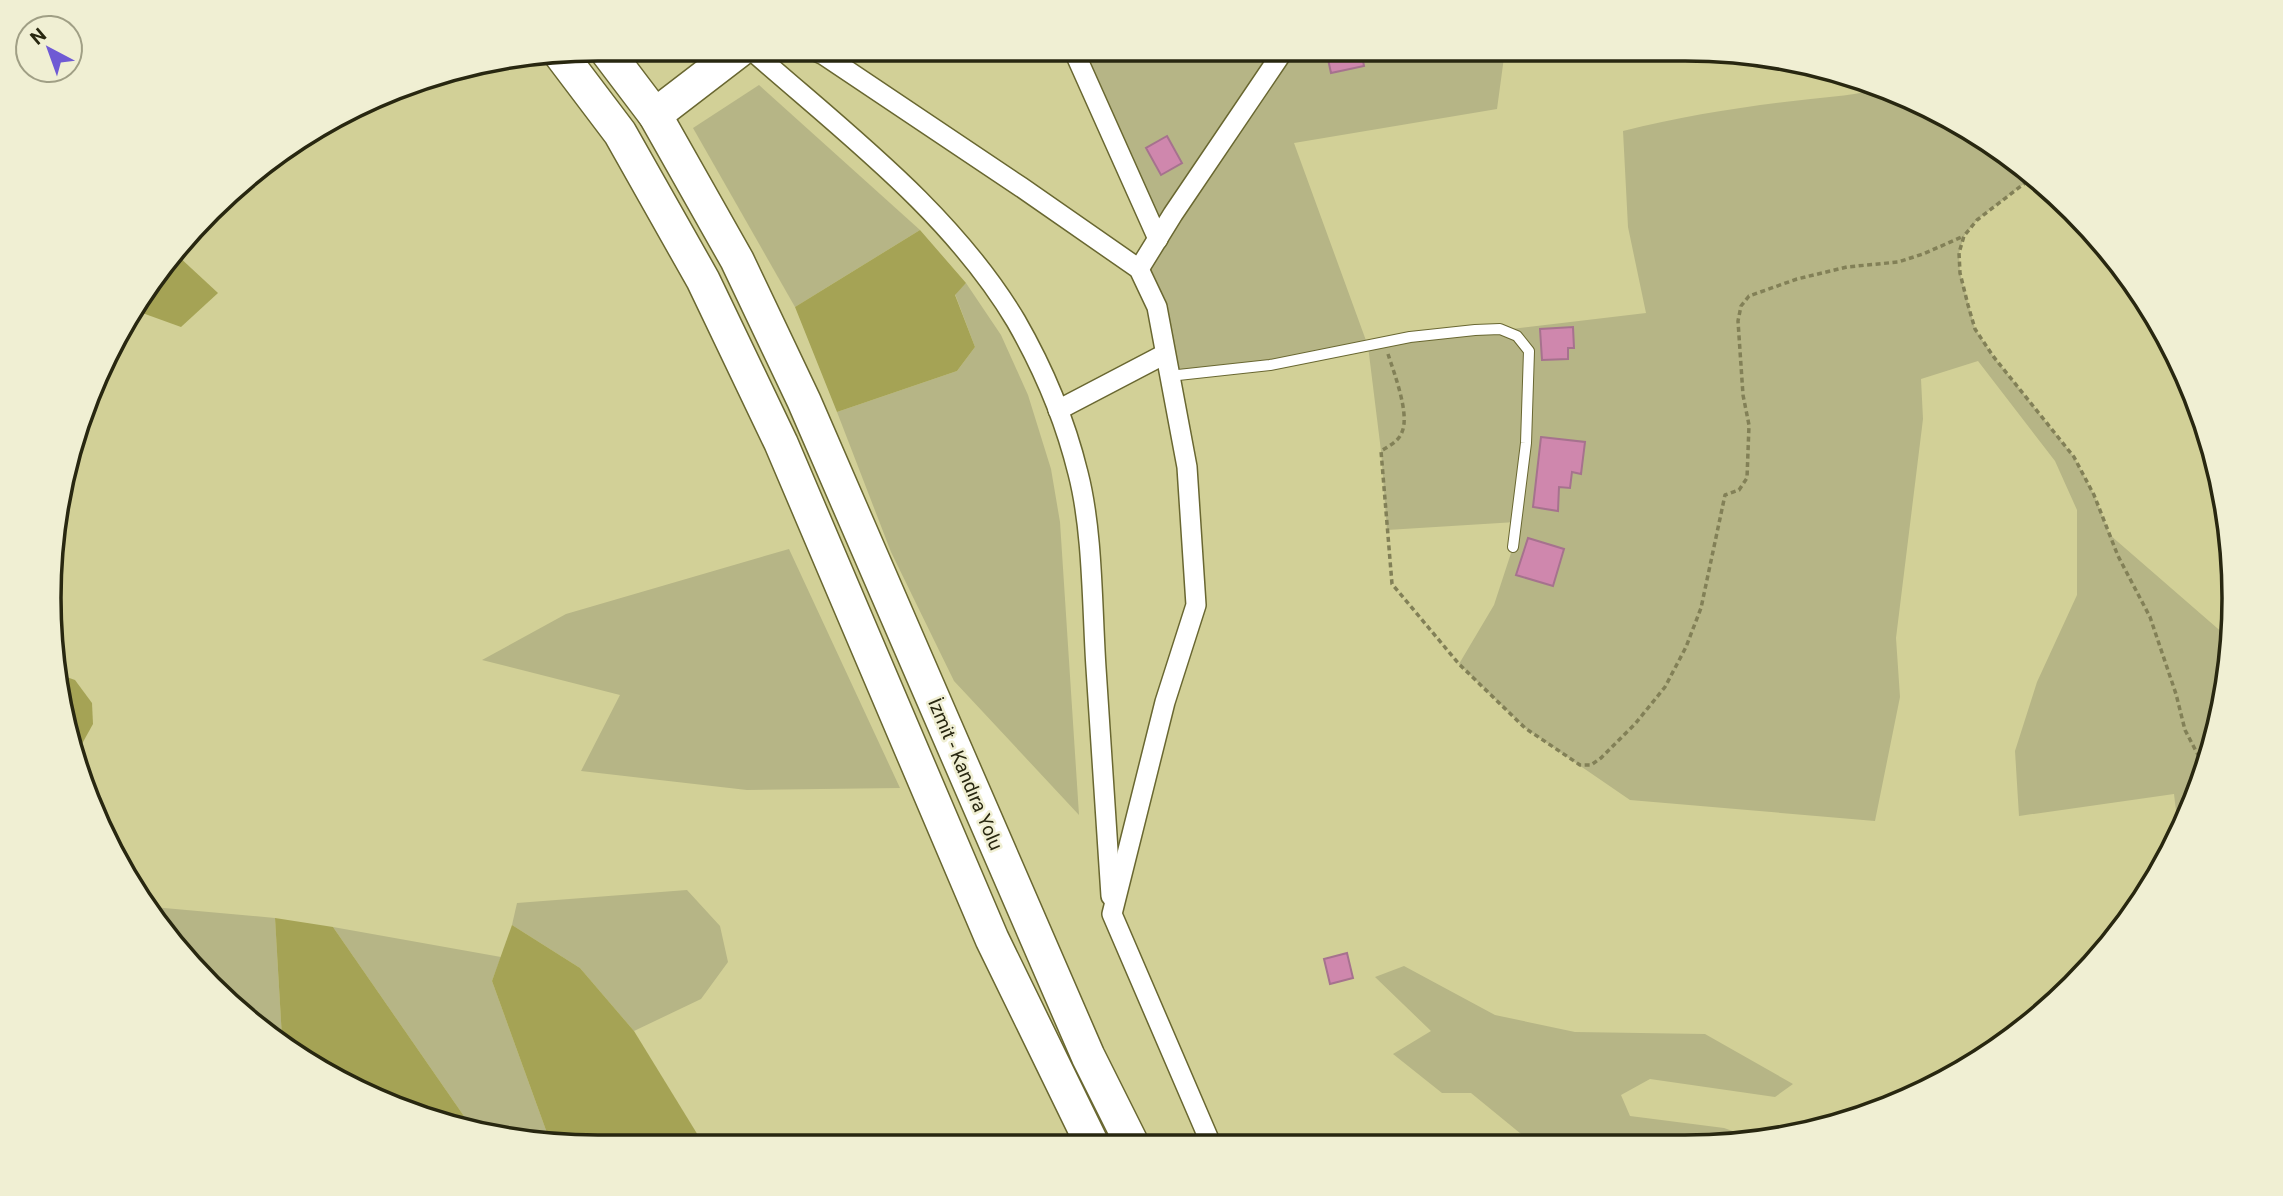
<svg xmlns="http://www.w3.org/2000/svg" width="2283" height="1196" font-family="Roboto,sans-serif">
<style>
.green{fill:#b6b586}
.forest{fill:#a5a355}
.building{fill:#cf87ad;stroke:#a6728e;stroke-width:2}
.lines{fill:none;stroke-linecap:round;stroke-linejoin:round}
.service-casing{stroke:#696731;stroke-width:12}
.minor-casing{stroke:#696731;stroke-width:22}
.trunk-casing{stroke:#696731;stroke-width:36}
.path{stroke:#828057;stroke-width:3.5;stroke-dasharray:5 3.5;stroke-linecap:butt}
.service{stroke:#fff;stroke-width:10}
.minor{stroke:#fff;stroke-width:19}
.trunk{stroke:#fff;stroke-width:33}
.labels{text-anchor:middle;stroke-width:5;stroke-linejoin:round;paint-order:stroke}
.street-label{font-size:19px;fill:#282710;stroke:#f0efd3}
.rim{fill:none;stroke:#282710;stroke-width:3.5}
</style>
<rect width="100%" height="100%" fill="#d2d097"/>
<!-- green -->
<g class="green">
<path d="M1073,50H1505L1497,109L1294,143L1368,346L1646,313L1628,227L1623,131C1694,113 1766,103 1839,96C1855,95 1877,88 1892,92C1930,101 2005,149 2034,176L1977,220L1964,236L1959,253L1960,273L1975,329L1993,356L2074,457L2094,495L2110,535L2232,641L2215,740L2179,836L2174,794L2019,816L2015,751L2037,682L2077,595V510L2055,461L1978,361L1921,379L1923,419L1896,638L1900,697L1875,821L1630,800L1525,728L1459,664L1494,605L1513,547L1516,522L1387,530L1381,451L1368,346L1169,376L1139,269L1158,239Z"/>
<path d="M759,85L920,230L795,307L693,128Z"/>
<path d="M966,283L1001,335L1028,395L1051,469L1060,522L1079,815L954,681L891,552L837,412L957,371L975,347L955,294Z"/>
<path d="M789,549L900,788L747,790L581,771L620,695L482,660L566,614Z"/>
<path d="M687,890L720,926L728,962L701,999L634,1031L580,968L512,925L517,903Z"/>
<path d="M153,907L275,918L282,1038L210,986Z"/>
<path d="M333,927L501,957L492,981L551,1144L475,1132Z"/>
<path d="M1404,966L1495,1015L1575,1032L1705,1034L1793,1084L1775,1097L1650,1079L1621,1095L1630,1116L1724,1128L1761,1141L1757,1142L1532,1143L1471,1093H1442L1393,1054L1431,1031L1375,977Z"/>
</g>
<!-- forest -->
<g class="forest">
<path d="M920,230L966,283L955,295L975,347L957,371L837,412L795,307Z"/>
<path d="M177,255L218,293L181,327L134,310L141,293Z"/>
<path d="M55,673L75,680L92,703L93,724L78,751Z"/>
<path d="M275,918L333,927L475,1132L456,1128L355,1090L282,1038Z"/>
<path d="M512,925L580,968L634,1031L704,1145L551,1144L492,981Z"/>
</g>
<!-- building -->
<g class="building">
<path d="M1326,50H1361L1364,66L1331,73Z"/>
<path d="M1167,136L1182,163L1161,175L1146,148Z"/>
<path d="M1573,327L1574,348H1568V359L1542,360L1540,329Z"/>
<path d="M1541,437L1585,442L1581,474L1572,472L1570,488L1559,487L1558,511L1533,507Z"/>
<path d="M1528,538L1564,549L1553,586L1516,575Z"/>
<path d="M1347,953L1353,978L1330,984L1324,959Z"/>
</g>
<g class="lines">
<!-- service casing -->
<g class="service-casing">
<path id="service" d="M1169,376L1270,365L1410,337L1475,330L1500,329L1517,336L1529,351L1526,443L1513,547"/>
</g>
<!-- minor casing -->
<g class="minor-casing">
<g id="minor">
<path d="M750,49C844,132 951,212 1016,321C1043,368 1065,420 1078,473C1093,531 1092,607 1096,668C1101,744 1106,820 1111,896"/>
<path d="M811,49L824,55L1021,187L1139,269L1157,307L1187,467L1196,605L1165,702L1112,914L1211,1144"/>
<path d="M1073,49L1158,239"/>
<path d="M1139,269L1173,214L1284,50"/>
<path d="M1058,410L1165,354"/>
</g>
</g>
<!-- trunk casing -->
<g class="trunk-casing">
<g id="trunk">
<path d="M605,49L655,115L737,260L804,401L1088,1056L1132,1144"/>
<path d="M561,55L620,133L703,280L781,443L992,939L1092,1144"/>
<path d="M655,115L741,49"/>
</g>
</g>
<!-- path -->
<g class="path">
<path d="M2034,176L1977,220L1964,236L1959,253L1960,273L1968,305L1975,329L1993,356L2074,457L2094,495L2118,556L2150,617L2176,694L2185,730L2197,753L2206,765"/>
<path d="M1388,354C1394,373 1410,414 1402,432C1399,441 1389,446 1381,451L1392,584L1459,664L1525,728L1580,765H1591L1601,758L1635,724L1665,687L1686,647L1701,608L1725,495L1739,490L1747,478L1749,425L1743,395L1738,321L1741,306L1749,296L1797,279L1847,267L1898,262L1923,254L1964,236"/>
</g>
<!-- service -->
<use href="#service" class="service"/>
<!-- minor -->
<use href="#minor" class="minor"/>
<!-- trunk -->
<use href="#trunk" class="trunk"/>
</g>
<g class="labels">
<!-- street labels -->
<g class="street-label">
<text transform="translate(966 774) rotate(67)" y="7">İzmit - Kandıra Yolu</text>
</g>
</g>
<!-- crop -->
<path d="M0 0H2283V1196H0ZM598 61H1685A537 537 0 0 1 2222 598V598A537 537 0 0 1 1685 1135H598A537 537 0 0 1 61 598V598A537 537 0 0 1 598 61Z" fill="#f0efd3" fill-rule="evenodd"/>
<path class="rim" d="M598 61H1685A537 537 0 0 1 2222 598V598A537 537 0 0 1 1685 1135H598A537 537 0 0 1 61 598V598A537 537 0 0 1 598 61Z"/>
<!-- north arrow -->
<g transform="translate(49 49) rotate(319)"><circle r="33" fill="#f0efd3" stroke="#a09f85" stroke-width="2"/>
<path d="M0-5L12 26L0 18L-12 26Z" fill="#6f5ad4"/>
<text y="-10" font-size="19" font-weight="bold" text-anchor="middle" fill="#282710">N</text>
</g>
</svg>
